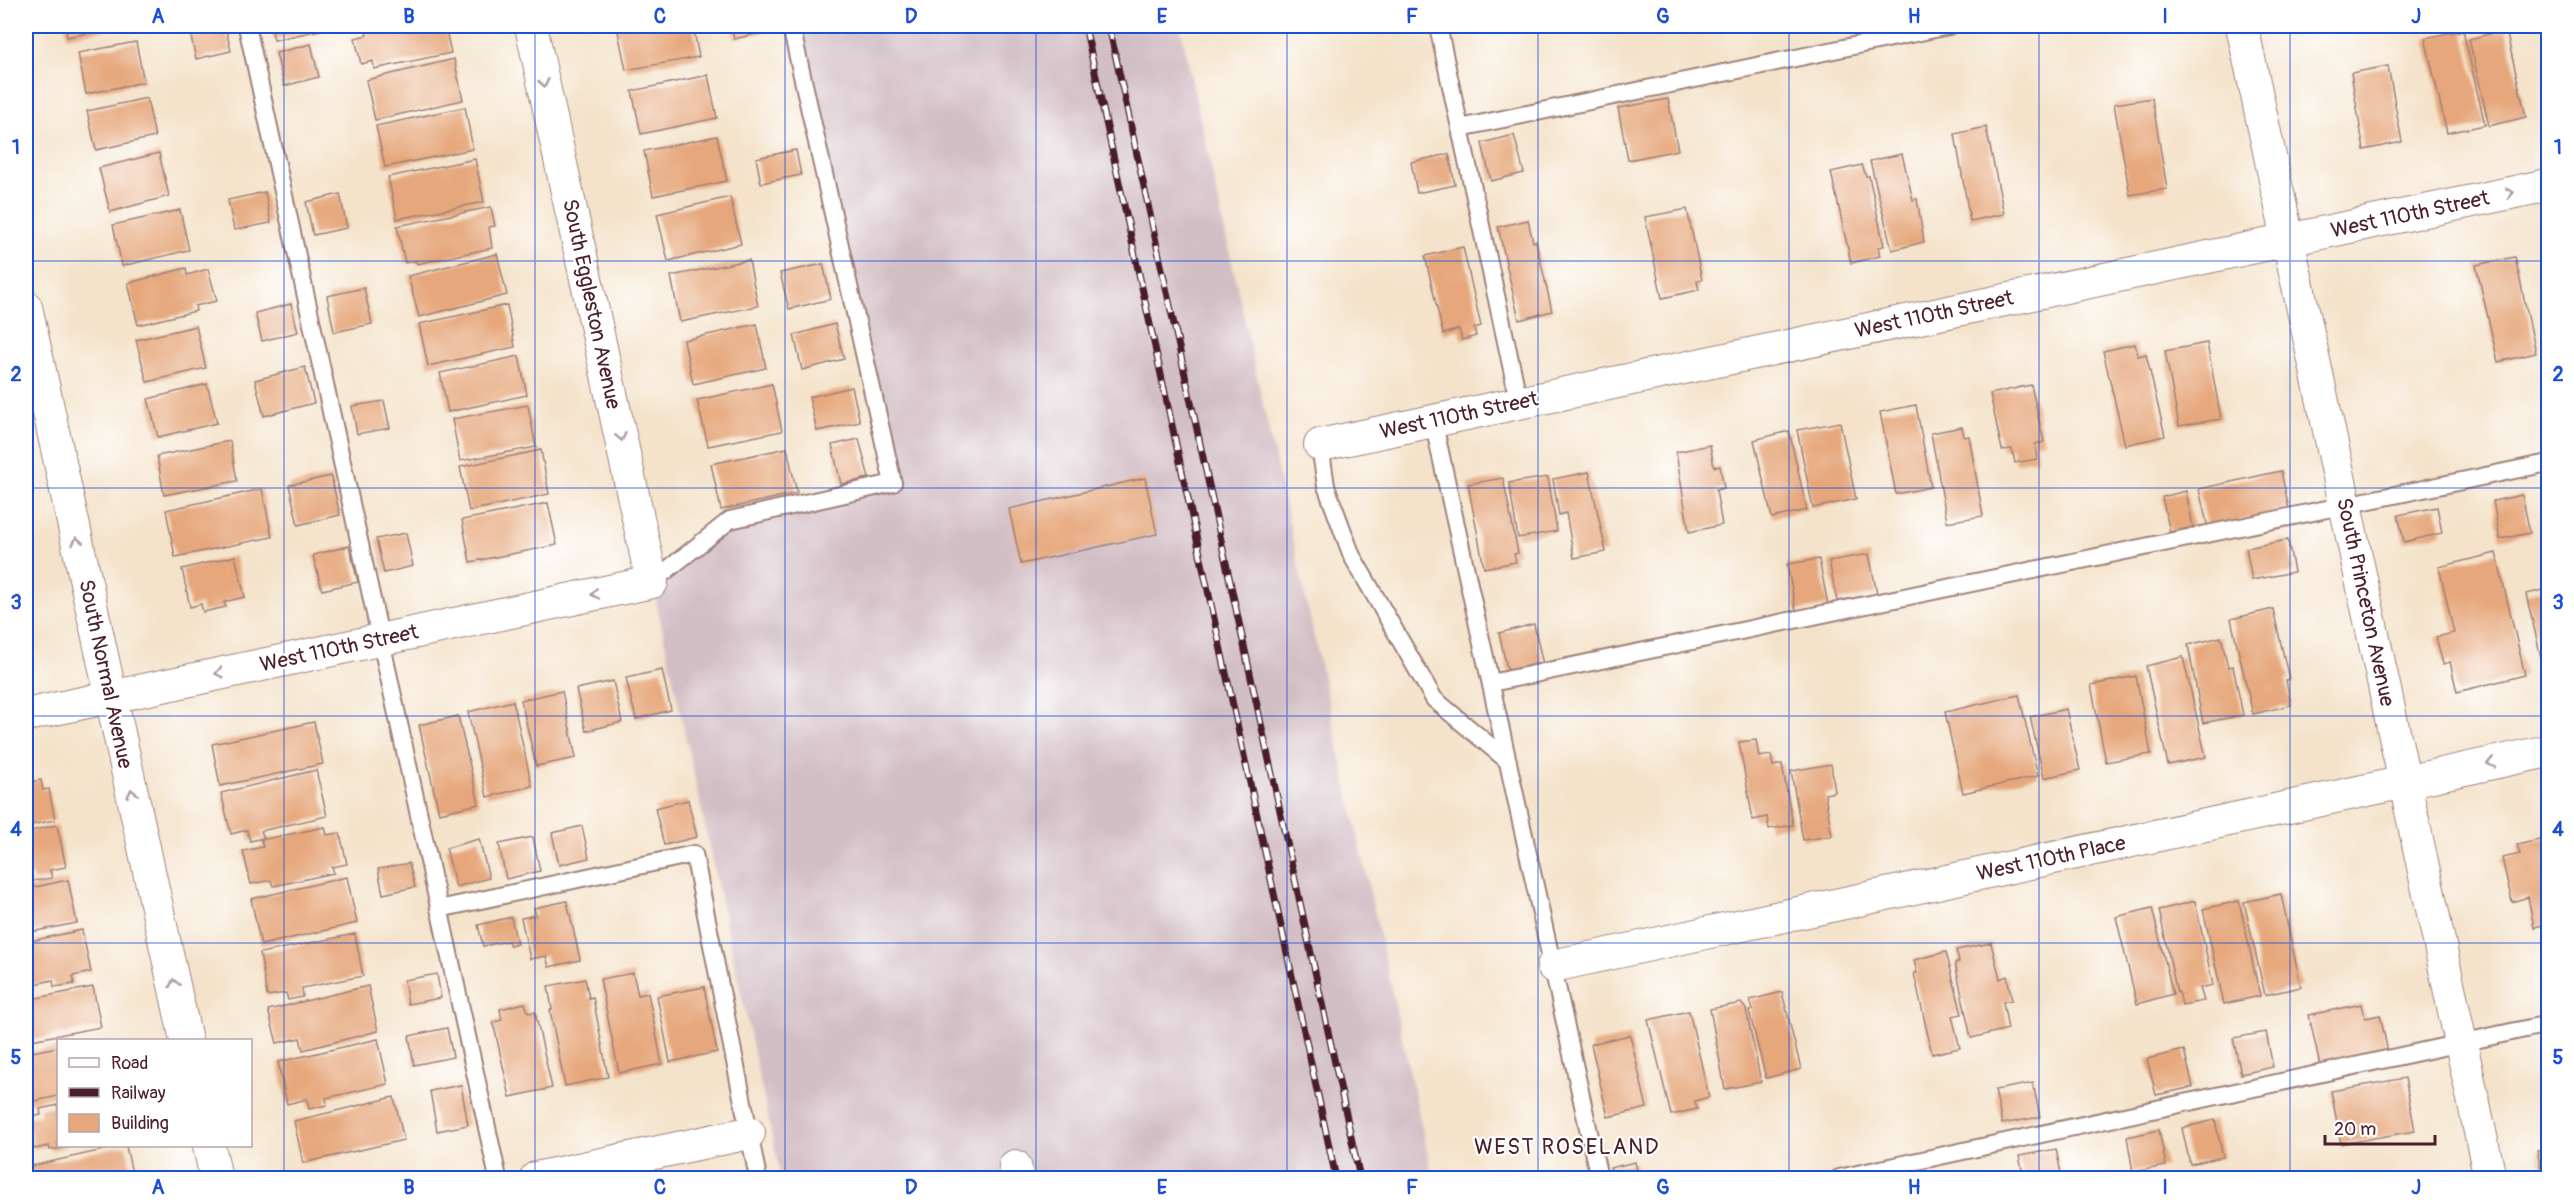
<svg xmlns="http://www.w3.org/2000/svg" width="2574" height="1204" font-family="Pangolin,sans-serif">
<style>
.industrial{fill:#d2bec5}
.building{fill:#e6a77b}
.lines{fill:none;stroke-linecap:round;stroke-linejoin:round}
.service-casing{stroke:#9f817a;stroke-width:20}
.minor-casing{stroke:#9f817a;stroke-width:34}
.service{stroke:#fff;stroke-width:16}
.minor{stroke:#fff;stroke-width:32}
.rail-casing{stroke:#4a1f2b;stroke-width:7}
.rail{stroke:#fff;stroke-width:4.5;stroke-dasharray:14;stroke-linecap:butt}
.oneway{stroke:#ae9aa0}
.grid{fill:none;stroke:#1d4ed8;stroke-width:1.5;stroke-opacity:0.55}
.labels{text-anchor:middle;stroke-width:4.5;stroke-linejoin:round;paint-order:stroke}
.street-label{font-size:21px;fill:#4a1f2b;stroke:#fff}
.neighbourhood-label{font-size:22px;letter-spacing:1.5px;fill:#4a1f2b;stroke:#fff}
.neatline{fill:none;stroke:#1d4ed8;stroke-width:2}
.grid-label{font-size:20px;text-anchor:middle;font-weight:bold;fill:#1d4ed8}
</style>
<rect width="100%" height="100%" fill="#fff"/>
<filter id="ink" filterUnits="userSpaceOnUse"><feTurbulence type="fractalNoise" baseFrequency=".0167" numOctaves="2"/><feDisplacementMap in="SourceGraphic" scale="12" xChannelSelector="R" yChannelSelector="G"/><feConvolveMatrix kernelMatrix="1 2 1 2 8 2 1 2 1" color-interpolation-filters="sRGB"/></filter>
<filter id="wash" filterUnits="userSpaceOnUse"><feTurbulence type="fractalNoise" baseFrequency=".008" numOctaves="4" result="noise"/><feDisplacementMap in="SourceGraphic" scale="24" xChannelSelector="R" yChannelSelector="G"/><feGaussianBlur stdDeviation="1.35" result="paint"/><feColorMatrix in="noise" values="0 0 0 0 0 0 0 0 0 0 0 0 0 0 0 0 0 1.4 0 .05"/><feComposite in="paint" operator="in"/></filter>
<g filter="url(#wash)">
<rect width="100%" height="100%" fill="#f4e3ca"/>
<!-- industrial -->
<path class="industrial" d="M791,26H1180L1433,1178H781L652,582L730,520L893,483Z"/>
<g id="blocks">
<!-- building -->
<g class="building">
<path d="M65,26H120V27L67,37Z"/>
<path d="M200,26H225L231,51L196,59L189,28Z"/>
<path d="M271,26H324L325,29L274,40Z"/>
<path d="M372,26H445L451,53L374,69L373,61L361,64L355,38L367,35L365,27Z"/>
<path d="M625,26H693L699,57L626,70L617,27Z"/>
<path d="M731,26H772L773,30L734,39Z"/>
<path d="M2463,30L2485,125L2447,133L2425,38Z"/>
<path d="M2506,30L2526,117L2489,126L2469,39Z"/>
<path d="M136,42L144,82L86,94L78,53Z"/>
<path d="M311,44L319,77L284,86L276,53Z"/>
<path d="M454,59L463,100L375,120L366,80Z"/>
<path d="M2388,66L2402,142L2364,150L2351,73Z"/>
<path d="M708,75L717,118L641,134L632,91Z"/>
<path d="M147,98L155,137L96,150L87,111Z"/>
<path d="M2152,98L2167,189L2130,195L2114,104Z"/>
<path d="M1668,99L1678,150L1628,160L1618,108Z"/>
<path d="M465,107L473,149L385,167L376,126Z"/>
<path d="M1986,127L2004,214L1970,221L1955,134Z"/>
<path d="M1514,135L1524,173L1491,181L1482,143Z"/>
<path d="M717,136L727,181L653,196L644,151Z"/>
<path d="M796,150L801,175L761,183L756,158Z"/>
<path d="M159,153L169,196L110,212L99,168Z"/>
<path d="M1449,154L1455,185L1417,193L1411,162Z"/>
<path d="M1902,154L1913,200L1917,199L1924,242L1892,250L1870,161Z"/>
<path d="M475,159L484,202L397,219L388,177Z"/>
<path d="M1862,165L1866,176H1869L1884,246L1878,247L1880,256L1851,263L1831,172Z"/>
<path d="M265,192L271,223L234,230L228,200Z"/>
<path d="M340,194L347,228L313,235L306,202Z"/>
<path d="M730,197L741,244L668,261L657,214Z"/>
<path d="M491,207L495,226L489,227L492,248L417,264L416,261L405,263L397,226Z"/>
<path d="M1687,209L1702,280L1697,281L1699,290L1662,298L1645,217Z"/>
<path d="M180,210L189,250L122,266L113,225Z"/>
<path d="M1528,220L1533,242L1536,241L1552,311L1519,320L1498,227Z"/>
<path d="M1463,247L1481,326L1474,328L1476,336L1462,340L1459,329L1443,334L1425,256Z"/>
<path d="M497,254L507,295L419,317L408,276Z"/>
<path d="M2515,257L2536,353L2498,362L2476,265Z"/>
<path d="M749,260L758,306L680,322L671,276Z"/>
<path d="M823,264L831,299L789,309L780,273Z"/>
<path d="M186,268L187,275L208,269L217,301L195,306L196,311L138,325L128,283Z"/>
<path d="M364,288L372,324L334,332L327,296Z"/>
<path d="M291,304L298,332L262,341L255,313Z"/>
<path d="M507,305L515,347L428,366L419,324Z"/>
<path d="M757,324L766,368L693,384L684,340Z"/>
<path d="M835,324L844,359L802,370L794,335Z"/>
<path d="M196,326L206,368L147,382L136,340Z"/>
<path d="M2207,343L2221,419L2179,426L2165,351Z"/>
<path d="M2135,344L2138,356L2146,354L2165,436L2125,445L2103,351Z"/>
<path d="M519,356L527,395L448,412L440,373Z"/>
<path d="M305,367L314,403L264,416L255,380Z"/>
<path d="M207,384L217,423L158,437L148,399Z"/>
<path d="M772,384L782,431L708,446L697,400Z"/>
<path d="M2031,385L2044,442L2035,444L2037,459L2015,463L2012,449L2002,450L1990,394Z"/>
<path d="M852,387L860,422L817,431L809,397Z"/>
<path d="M384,401L390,428L357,434L352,406Z"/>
<path d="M528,405L536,447L460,461L452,419Z"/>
<path d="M1916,405L1931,487L1896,494L1880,412Z"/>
<path d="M1840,422L1856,499L1813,508L1797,430Z"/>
<path d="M1962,427L1964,437L1969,436L1983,516L1947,522L1931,433Z"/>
<path d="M1789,431L1807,510L1772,518L1754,440Z"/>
<path d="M859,439L869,478L841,484L832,445Z"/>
<path d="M230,441L237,481L164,495L157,456Z"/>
<path d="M1710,445L1714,467L1720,466L1724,488L1716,490L1722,525L1689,532L1676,452Z"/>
<path d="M787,448L797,493L721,510L711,464Z"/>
<path d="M541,450L549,494L469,511L460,467Z"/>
<path d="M2281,471L2289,509L2208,528L2199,489Z"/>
<path d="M1589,472L1606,552L1574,558L1566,513L1559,515L1553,479Z"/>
<path d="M331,476L340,515L298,525L289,485Z"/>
<path d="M1548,477L1557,531L1518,538L1509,483Z"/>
<path d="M1145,478L1157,534L1021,564L1009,509Z"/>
<path d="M1503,478L1518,553L1514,554L1516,562L1484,568L1468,484Z"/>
<path d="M262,489L272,537L175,557L166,510Z"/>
<path d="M2186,491L2193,527L2170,532L2162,497Z"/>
<path d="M2522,495L2530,533L2500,539L2493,501Z"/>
<path d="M548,503L557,545L470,562L462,520Z"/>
<path d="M2437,507L2442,533L2404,542L2398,515Z"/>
<path d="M406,533L413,566L384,573L376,539Z"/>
<path d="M2288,540L2294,572L2252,580L2246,548Z"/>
<path d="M349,546L358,582L322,590L313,555Z"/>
<path d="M2496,553L2525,675L2457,692L2450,662L2443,664L2436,637L2454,633L2439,567Z"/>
<path d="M1869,554L1877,594L1837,601L1829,561Z"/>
<path d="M235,556L245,597L224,602L226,607L203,612L201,604L190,607L182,569Z"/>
<path d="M1819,559L1828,605L1796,611L1787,564Z"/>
<path d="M2548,589V673L2545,674L2526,594Z"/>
<path d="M2273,609L2289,679L2286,680L2291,705L2253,714L2231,619Z"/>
<path d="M1534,624L1544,669L1509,677L1499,633Z"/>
<path d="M2221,637L2228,667L2233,666L2243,715L2203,723L2188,645Z"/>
<path d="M2183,657L2206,757L2168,765L2146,666Z"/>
<path d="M662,670L671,710L636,719L626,678Z"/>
<path d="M2136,676L2151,754L2106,762L2091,685Z"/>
<path d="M613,681L622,722L586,731L576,689Z"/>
<path d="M562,691L576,758L536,766L521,700Z"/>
<path d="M2019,695L2038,776L1963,793L1945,712Z"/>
<path d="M513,701L532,786L487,797L468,712Z"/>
<path d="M2066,709L2080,770L2044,778L2030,717Z"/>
<path d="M458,716L479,804L439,813L419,725Z"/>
<path d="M314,722L323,764L220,786L212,744Z"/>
<path d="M1756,740L1759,757L1771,755L1773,766L1782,764L1793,825L1769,829L1767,817L1753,820L1739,742Z"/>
<path d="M1831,764L1835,792L1825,794L1832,836L1803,840L1791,771Z"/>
<path d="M316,770L327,816L261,831L264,838L250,841L247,830L231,834L221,793Z"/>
<path d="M41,780L43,790L49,789L55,820L26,826V783Z"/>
<path d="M688,800L697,837L664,845L655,808Z"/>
<path d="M57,825L66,867L50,870L52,878L33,881L31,874L26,875V832Z"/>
<path d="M582,826L589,858L559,865L552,833Z"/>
<path d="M325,827L327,835L340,833L347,864L332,867L334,873L288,883L273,886L271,880L251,884L243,851L263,847L261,840Z"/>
<path d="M533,837L540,871L506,879L499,844Z"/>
<path d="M2548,838V924L2534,927L2528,897L2512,902L2502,858L2520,854L2517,845Z"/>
<path d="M479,839L489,878L456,887L446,848Z"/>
<path d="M409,863L415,887L383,894L378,869Z"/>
<path d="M347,877L357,923L261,945L251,899Z"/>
<path d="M68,880L77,923L26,933V889Z"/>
<path d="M2281,894L2301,987L2265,995L2244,902Z"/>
<path d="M567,901L580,960L549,967L546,956L530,959L521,918L536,915L534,908Z"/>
<path d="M2195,901L2213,985L2200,988L2204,1001L2182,1005L2179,992L2177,993L2159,910Z"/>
<path d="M2239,901L2260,996L2224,1004L2203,909Z"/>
<path d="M2152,908L2173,994L2137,1004L2116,917Z"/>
<path d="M511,917L517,944L510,946L508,941L483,946L478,925Z"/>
<path d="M82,930L91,972L73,976L74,984L54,987L53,980L26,986V942Z"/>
<path d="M355,934L363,976L302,988L303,997L288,1000L286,993L267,996L260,953Z"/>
<path d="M1991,943L2000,979L2007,976L2012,1000L2003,1002L2008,1029L1971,1038L1955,963L1959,962L1956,950Z"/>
<path d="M1946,952L1962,1014L1952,1016L1960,1048L1932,1054L1914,973H1917L1914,960Z"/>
<path d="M633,973L638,995L648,993L662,1064L619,1073L600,979Z"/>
<path d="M437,974L441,998L408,1004L404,980Z"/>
<path d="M585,979L589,998L593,997L608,1077L565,1086L550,1010L552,1009L548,986Z"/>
<path d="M2548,979V1012H2547L2541,981Z"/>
<path d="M368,986L378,1031L303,1050L300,1038L277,1043L268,1010Z"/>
<path d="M93,987L101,1027L26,1041V1000Z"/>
<path d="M704,987L717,1052L670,1062L657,996Z"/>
<path d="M1782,992L1801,1069L1766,1078L1749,1011L1753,1010L1750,1000Z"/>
<path d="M525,1003L528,1013L535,1012L552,1088L510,1097L493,1022L502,1020L500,1009Z"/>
<path d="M1741,1003L1746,1009L1761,1082L1725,1089L1710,1009Z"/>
<path d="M2362,1004L2365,1018L2380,1015L2388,1052L2320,1066L2309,1015Z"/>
<path d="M1689,1011L1709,1097L1695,1101L1697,1109L1671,1115L1648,1020Z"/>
<path d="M447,1028L453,1057L414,1065L409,1036Z"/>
<path d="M2266,1032L2273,1067L2241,1074L2233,1038Z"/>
<path d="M1630,1035L1647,1108L1608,1117L1591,1044Z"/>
<path d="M378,1039L388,1084L326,1098L327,1105L309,1109L307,1099L287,1104L278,1062Z"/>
<path d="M58,1047V1096L26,1103V1053Z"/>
<path d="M2184,1050L2193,1087L2156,1095L2147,1059Z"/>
<path d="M2405,1078L2415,1131L2341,1144L2331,1091Z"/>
<path d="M2033,1083L2040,1117L2002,1124L1995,1090Z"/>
<path d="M461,1085L468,1125L437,1131L430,1091Z"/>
<path d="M394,1097L404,1140L303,1163L294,1121Z"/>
<path d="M58,1105V1146L69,1147L50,1150L49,1146L34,1149L27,1118L41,1115L40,1109Z"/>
<path d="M2215,1120L2223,1157L2190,1164L2182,1128Z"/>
<path d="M2159,1130L2166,1166L2133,1172L2127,1137Z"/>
<path d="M121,1146H126L133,1178H29L27,1167Z"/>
<path d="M2548,1147V1178H2543L2537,1150Z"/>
<path d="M2056,1149L2062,1178H2024L2019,1156Z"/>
<path d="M1635,1162L1639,1178H1613L1610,1168Z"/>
</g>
</g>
</g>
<g filter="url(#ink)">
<use href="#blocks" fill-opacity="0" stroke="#9f817a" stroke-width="1.5"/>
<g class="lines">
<!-- service casing -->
<g class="service-casing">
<g id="service">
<path d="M247,26L498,1178"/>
<path d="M1438,26L1519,402"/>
<path d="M1460,128L1949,26"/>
<path d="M1433,420L1599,1178"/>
<path d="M1320,445L1326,486L1352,556L1434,699L1508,761"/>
<path d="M652,582L730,520L893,483L791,26"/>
<path d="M1491,683L2548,463"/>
<path d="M439,909L694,854L758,1178"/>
<path d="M1839,1178L2548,1024"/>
</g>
</g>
<!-- minor casing -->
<g class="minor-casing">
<g id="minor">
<path d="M2242,26L2490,1178"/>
<path d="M26,307L186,1040"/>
<path d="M1320,445L2548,185"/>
<path d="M26,715L652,582L531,26"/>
<path d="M1553,966L2548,751"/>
<path d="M209,1146L216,1178"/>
<path d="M1015,1166L1018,1178"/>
<path d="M536,1178L749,1133"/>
</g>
</g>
<!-- service -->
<use href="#service" class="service"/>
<!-- minor -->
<use href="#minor" class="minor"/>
<!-- rail casing -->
<g class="rail-casing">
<g id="rail">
<path d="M1085,26L1336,1178"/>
<path d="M1109,26L1360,1178"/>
</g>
</g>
<!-- rail -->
<use href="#rail" class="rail"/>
</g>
<!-- one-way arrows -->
<defs><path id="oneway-chevron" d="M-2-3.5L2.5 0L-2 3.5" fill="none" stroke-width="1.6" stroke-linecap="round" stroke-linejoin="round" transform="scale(1.5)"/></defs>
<g class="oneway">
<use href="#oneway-chevron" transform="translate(544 83) rotate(78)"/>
<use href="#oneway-chevron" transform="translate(2510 193) rotate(-12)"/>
<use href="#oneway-chevron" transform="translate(621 437) rotate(78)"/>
<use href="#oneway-chevron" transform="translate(77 541) rotate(-102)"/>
<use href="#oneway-chevron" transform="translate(595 594) rotate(168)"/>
<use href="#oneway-chevron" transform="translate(219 673) rotate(168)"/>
<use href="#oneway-chevron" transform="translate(2491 763) rotate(168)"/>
<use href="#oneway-chevron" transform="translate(132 793) rotate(-102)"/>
<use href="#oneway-chevron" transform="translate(174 983) rotate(-102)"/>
</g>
</g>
<!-- grid -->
<path class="grid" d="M284,26V1178M535,26V1178M785,26V1178M1036,26V1178M1287,26V1178M1538,26V1178M1789,26V1178M2039,26V1178M2290,26V1178M26,261H2548M26,488H2548M26,716H2548M26,943H2548"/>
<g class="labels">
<!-- street labels -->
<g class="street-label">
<text transform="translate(2410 214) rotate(-12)" y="7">West 110th Street</text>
<text transform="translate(592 304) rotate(78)" y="7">South Eggleston Avenue</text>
<text transform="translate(1934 314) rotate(-12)" y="7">West 110th Street</text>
<text transform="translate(1459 415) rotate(-12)" y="7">West 110th Street</text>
<text transform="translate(2366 602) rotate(78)" y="7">South Princeton Avenue</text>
<text transform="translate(339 648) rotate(-12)" y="7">West 110th Street</text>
<text transform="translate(106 674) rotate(78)" y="7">South Normal Avenue</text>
<text transform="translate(2051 858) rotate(-12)" y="7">West 110th Place</text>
</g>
<!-- neighbourhood labels -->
<g class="neighbourhood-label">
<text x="1567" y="1154">WEST ROSELAND</text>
</g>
</g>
<!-- margin -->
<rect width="2574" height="1204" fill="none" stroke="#fff" stroke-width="66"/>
<!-- legend -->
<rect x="57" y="1039" width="195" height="108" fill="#ffffff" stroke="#b7a5aa" stroke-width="1.5"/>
<rect x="69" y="1058" width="30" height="9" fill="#ffffff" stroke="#b7a5aa" stroke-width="1.5"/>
<text x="111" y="1069" font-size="18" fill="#4a1f2b">Road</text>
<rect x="69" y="1088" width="30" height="9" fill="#4a1f2b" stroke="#b7a5aa" stroke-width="1.5"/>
<text x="111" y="1099" font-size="18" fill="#4a1f2b">Railway</text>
<rect x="69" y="1114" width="30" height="18" fill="#e6a77b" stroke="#b7a5aa" stroke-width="1.5"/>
<text x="111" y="1129" font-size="18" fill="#4a1f2b">Building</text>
<!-- scale -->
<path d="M2325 1135v9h110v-9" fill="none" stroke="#4a1f2b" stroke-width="3"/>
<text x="2334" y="1135" font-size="18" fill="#4a1f2b" stroke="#ffffff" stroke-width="4.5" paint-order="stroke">20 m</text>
<rect x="33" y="33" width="2508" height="1138" class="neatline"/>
<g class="grid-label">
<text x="158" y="23">A</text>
<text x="409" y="23">B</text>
<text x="660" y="23">C</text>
<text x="911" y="23">D</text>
<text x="1162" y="23">E</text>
<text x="1412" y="23">F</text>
<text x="1663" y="23">G</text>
<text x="1914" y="23">H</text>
<text x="2165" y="23">I</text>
<text x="2416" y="23">J</text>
<text x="16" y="154">1</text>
<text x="2558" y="154">1</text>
<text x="16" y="381">2</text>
<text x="2558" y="381">2</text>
<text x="16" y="609">3</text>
<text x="2558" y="609">3</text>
<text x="16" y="836">4</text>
<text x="2558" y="836">4</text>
<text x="16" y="1064">5</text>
<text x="2558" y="1064">5</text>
<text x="158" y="1194">A</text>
<text x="409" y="1194">B</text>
<text x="660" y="1194">C</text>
<text x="911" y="1194">D</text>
<text x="1162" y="1194">E</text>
<text x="1412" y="1194">F</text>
<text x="1663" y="1194">G</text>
<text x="1914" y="1194">H</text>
<text x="2165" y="1194">I</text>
<text x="2416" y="1194">J</text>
</g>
</svg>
